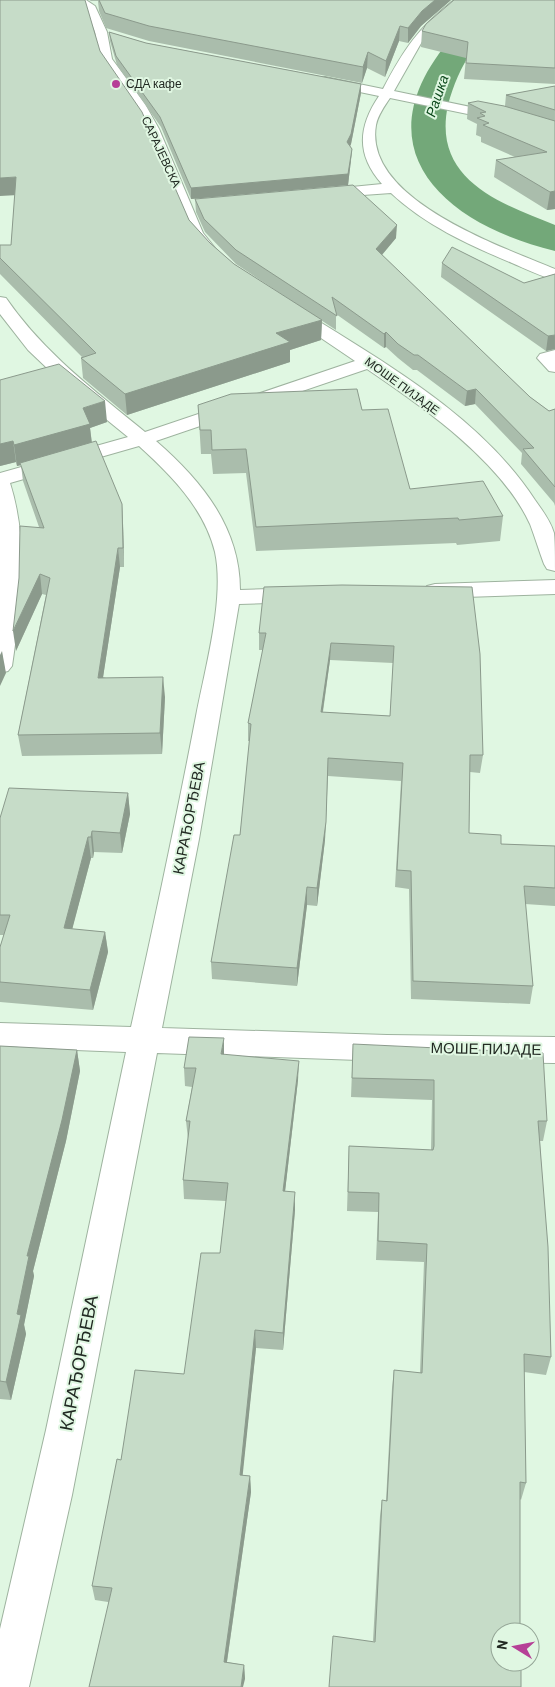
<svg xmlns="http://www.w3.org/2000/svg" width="555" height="1687" font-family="Barlow,sans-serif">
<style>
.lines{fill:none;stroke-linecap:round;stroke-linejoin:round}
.river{fill:#73a879;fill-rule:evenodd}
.minor-casing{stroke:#9eb39f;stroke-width:2}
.minor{fill:#fff;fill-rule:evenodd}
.wall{fill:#aabdac;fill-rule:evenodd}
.shaded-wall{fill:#8b9a8c}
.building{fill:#c6dcc8;stroke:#8b9a8c;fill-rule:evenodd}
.poi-dot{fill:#b64097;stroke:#e0f7e2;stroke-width:2}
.labels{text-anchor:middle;stroke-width:4;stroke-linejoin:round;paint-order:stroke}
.far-poi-label{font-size:12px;fill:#222a23;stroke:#e0f7e2;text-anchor:start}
.far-street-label{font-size:12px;fill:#222a23;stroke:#e0f7e2}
.far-water-label{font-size:14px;font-style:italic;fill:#0c481b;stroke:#e0f7e2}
.street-label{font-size:15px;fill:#222a23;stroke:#e0f7e2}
.near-street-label{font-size:18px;fill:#222a23;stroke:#e0f7e2}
</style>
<rect width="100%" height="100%" fill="#e0f7e2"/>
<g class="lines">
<!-- river -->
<path class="river" d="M494,0H525C511,20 488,31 473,50C461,66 453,86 448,105C432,179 499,203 555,225V251C440,223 357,145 454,35C465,21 480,11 494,0Z"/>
<!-- minor casing -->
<g class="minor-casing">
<g id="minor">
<path d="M73,0H86L95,6L107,32L112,59L145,104L159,129L203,233L219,253L217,256H205L188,234L145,129L133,104L100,59L95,32L88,15L85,8Z"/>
<path d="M454,0H466L424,38L394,91L519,117L555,129V137L516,124L390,98C384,107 378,115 376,125C363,200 503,247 555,269V280C540,276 526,269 512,263C469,245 425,225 391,193L321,198L314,194L321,190L382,184C356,155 358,127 379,96L321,84L319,81L321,78L325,77L383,89C404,49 418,28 454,0Z"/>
<path d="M0,297L6,298C43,352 95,391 145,432L355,361L281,311L284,307H296C381,361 479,414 535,500C542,510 550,520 554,533C555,544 555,559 555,571L547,569L544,564C539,551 535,537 530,524C501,461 423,407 367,369L156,441C201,480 240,527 240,590L300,588L308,590L311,595L308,600L300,602L239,604L199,839L162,1028L387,1035L555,1037V1063L387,1061L157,1053L72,1495L29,1687H0V1629L46,1430L126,1052L0,1047V1023L131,1027C154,924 176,820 196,716C205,668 225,599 215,552C204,508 171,475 139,446L10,483C29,543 21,605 12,666L8,671L0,673V473L128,437L69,389L28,350L0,314Z"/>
<path d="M555,350V372L549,371L537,358L540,354Z"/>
<path d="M555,580V594L435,598L427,596L424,591L427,586L435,584Z"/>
</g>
</g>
<!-- minor -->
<use href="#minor" class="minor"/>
</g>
<!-- wall -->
<g class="wall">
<path d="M89,0H451L421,26L408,43L399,41L385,77L367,68L362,83L149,41L106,28L99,11L98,1H91Z"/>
<path d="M555,0V84L464,79L466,58L421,47L422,31Z"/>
<path d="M109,32L146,43L361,84V93L351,144L350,146L352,149L351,160L348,185L191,199L161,127L117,65L110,41Z"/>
<path d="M100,51L189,220L210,243L234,264L322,320L321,340L290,350V362L127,415L83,378L81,358L82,357L0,274V245H11L15,195Z"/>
<path d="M555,86V209L547,210L494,177L496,160L515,157L481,142V137L476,135L477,124L467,119L468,103L505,106L506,95Z"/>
<path d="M195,199L396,238L382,255L530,397L549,411L555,409V506L554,503L521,464L522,453L475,404L465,406L417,370H413L398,358L386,347L384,348L336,314V330L236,264L205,232L196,212Z"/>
<path d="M442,263L524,283L555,274V349L546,351L441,277Z"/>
<path d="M0,380L107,422L90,428L92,443L122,504L123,523L124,567H120L103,677L165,697L162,754L22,756L18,735L46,595L42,594L16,651L39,527L23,481L21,465L17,466L16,462L0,466Z"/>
<path d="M198,405L362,410L410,489L503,516L500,541L457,545L456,543L256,551L246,473L213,474L211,454H201Z"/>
<path d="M472,587L483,755L480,773L470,772L469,833L501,844L555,846V906L525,904L533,986L530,1004L411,999L409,889L395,887L401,781L328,776L325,840L317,906L307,905L297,986L212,979L211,962L240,835L250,741H248V723L263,650H259V633ZM330,660L393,663L390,716L323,712Z"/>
<path d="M128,793L130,814L122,853L94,852L93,858H91L72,929L105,932L108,952L93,1010L0,1002V947L4,935H0V818Z"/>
<path d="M353,1044L547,1121L543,1141H540L551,1357L546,1375L524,1372L526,1483L521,1500L520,1499V1632L373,1641L380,1516L382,1500L386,1501L392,1388L394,1370L420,1373L424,1262L376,1260L378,1212L347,1211L349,1146L431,1150L432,1100L351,1097Z"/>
<path d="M0,1046L77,1050L80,1071L66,1141L33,1271L34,1276L24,1324L26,1334L11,1400L0,1399Z"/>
<path d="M224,1055L298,1080L285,1191L295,1210L283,1350L256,1348L242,1475L250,1476L251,1492L227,1662L244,1665L245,1679L108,1602L95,1600L92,1586L121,1460L184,1374L220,1253L226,1201L184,1199L183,1180L188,1139L186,1121L192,1087L185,1086L184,1068Z"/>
</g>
<!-- shaded-wall -->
<g class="shaded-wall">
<path d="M435,0H451L421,26L408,43V28L422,11Z"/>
<path d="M400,26L399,41L385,77L386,61Z"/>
<path d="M368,52L367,68L362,83L363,67Z"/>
<path d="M361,84V93L351,144L347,153V142Z"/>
<path d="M352,149L351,160L348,185L191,199V188Z"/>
<path d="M16,177L18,195L0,196V178Z"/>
<path d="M555,191V209L547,210L550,192Z"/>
<path d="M397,225L396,238L375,263L376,249Z"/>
<path d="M322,320L321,340L290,350V362L127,415L125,394L276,333Z"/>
<path d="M386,332V347L384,348V334Z"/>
<path d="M555,335V349L546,351L548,336Z"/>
<path d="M476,389L475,404L465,406L467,391Z"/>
<path d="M105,401L107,422L90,428L92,445L20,463L21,465L17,466L14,445L83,408Z"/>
<path d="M13,441L16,462L0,466V444Z"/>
<path d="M122,504L123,523L124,567L123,548Z"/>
<path d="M118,548L120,567L100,697L98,678Z"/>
<path d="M40,574L42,594L16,651L13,631Z"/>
<path d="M331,643L330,660L320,730L321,712Z"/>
<path d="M2,651L6,673L0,686V655Z"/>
<path d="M163,677L165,697L162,754L160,733Z"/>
<path d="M328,758L325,840L317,906V888Z"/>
<path d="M128,793L130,814L122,853L120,833Z"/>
<path d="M92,831L94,852L93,858L91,837Z"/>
<path d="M88,837L91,858L67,949L64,928Z"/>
<path d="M307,887V905L297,986V968Z"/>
<path d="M105,932L108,952L93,1010L90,990Z"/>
<path d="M224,1038V1057L221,1054Z"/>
<path d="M77,1050L80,1071L66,1141L33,1271L34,1276L24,1325L26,1334L11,1400L6,1382L27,1256Z"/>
<path d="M299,1061L298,1080L283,1209V1191Z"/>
<path d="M295,1192V1210L283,1350V1333Z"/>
<path d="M255,1330L256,1348L241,1491L240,1475Z"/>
<path d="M250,1476L251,1492L225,1675L224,1662Z"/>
<path d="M244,1665L245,1679L243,1687H241Z"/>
</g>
<!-- building -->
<g class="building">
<path d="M0,0H85L100,51L142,112L189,220L210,243L234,264L322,320L276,333L290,342L125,394L81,358L96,353L0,258V245H11L16,177L0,178Z"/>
<path d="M99,0H435L422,11L408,28L400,26L386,61L368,52L363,67L149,26L105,13Z"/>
<path d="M454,0H555V68L466,63L468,42L422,31L426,24Z"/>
<path d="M109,32L146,43L361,84L351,134L347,142L352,149L348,174L191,188L160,117L116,56Z"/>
<path d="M555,86V110L506,95Z"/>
<path d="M478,101L504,106L555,121V191L550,192L496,160L547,152L483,125L489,123L477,118L485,116L480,113L486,112L468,103Z"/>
<path d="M353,185L397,225L376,249L530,397L549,411L555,409V487L523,449L534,448L476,389L467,391L418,355H414L398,344L386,332L384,334L332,297L337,316L236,250L204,219L195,199Z"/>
<path d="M452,247L524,283L555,274V335L548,336L442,263Z"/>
<path d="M59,364L105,401L83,408L90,424L14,445L13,441L0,444V380Z"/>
<path d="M357,389L362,410L388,409L410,489L483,481L503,516L459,520L458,518L256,527L246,449L212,450L211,430H200L198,405L231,394Z"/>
<path d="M96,441L122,504L123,548H118L98,678L163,677L160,733L18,735L50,578L40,574L13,631L19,578L20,526L44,528L20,463Z"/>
<path d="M342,585L472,587L480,654L483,755H470L469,833L501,835V844L555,846V888L524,886L533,986L413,981L411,871L397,870L403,763L328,758L326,822L317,888L307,887L297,968L211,962L234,835H240L251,724L248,723L266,633H259L264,587ZM331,643L394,646L390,716L321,712Z"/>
<path d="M9,788L128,793L120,833L92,831L91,837H88L64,928L105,932L90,990L0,982V947L10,915H0V818Z"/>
<path d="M189,1037L224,1038L221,1054L299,1061L283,1191L295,1192L283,1333L255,1330L240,1475L250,1476L224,1662L244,1665L241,1687H89L112,1588L92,1586L117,1459L121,1460L135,1370L184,1374L201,1253H220L228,1183L183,1180L190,1121H186L196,1068H184Z"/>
<path d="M353,1044L543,1053L547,1121H538L548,1247L551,1357L524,1354L526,1483L520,1482V1632H500V1662H521V1687H329L333,1636L375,1642L382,1500L387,1501L394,1370L422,1373L427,1244L378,1241L379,1193L348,1192L349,1146L433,1150L434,1146V1080L352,1078Z"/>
<path d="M0,1046L77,1050L62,1120L27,1256H29L17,1314L21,1315L6,1382L0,1381Z"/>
</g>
<!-- markers -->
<circle class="poi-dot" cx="116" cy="84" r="5"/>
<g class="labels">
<!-- far-poi labels -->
<g class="far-poi-label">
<text x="126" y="88">СДА кафе</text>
</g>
<!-- far-street labels -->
<g class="far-street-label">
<text transform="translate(161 152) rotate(65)" y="4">САРАЈЕВСКА</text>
<text transform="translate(402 386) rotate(36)" y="4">МОШЕ ПИЈАДЕ</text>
</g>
<!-- far-water labels -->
<g class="far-water-label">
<text transform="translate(437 96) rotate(-71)" y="5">Рашка</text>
</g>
<!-- street labels -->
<g class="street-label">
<text transform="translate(189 818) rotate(-79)" y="5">КАРАЂОРЂЕВА</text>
<text transform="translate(486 1049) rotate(1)" y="5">МОШЕ ПИЈАДЕ</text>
</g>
<!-- near-street labels -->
<g class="near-street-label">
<text transform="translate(79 1363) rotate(-79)" y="6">КАРАЂОРЂЕВА</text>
</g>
</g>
<!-- north arrow -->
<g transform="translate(515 1647) rotate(280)"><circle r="24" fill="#e0f7e2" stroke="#94a596"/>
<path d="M0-4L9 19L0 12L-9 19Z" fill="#b64097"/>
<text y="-8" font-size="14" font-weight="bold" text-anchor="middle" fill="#222a23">N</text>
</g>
</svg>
